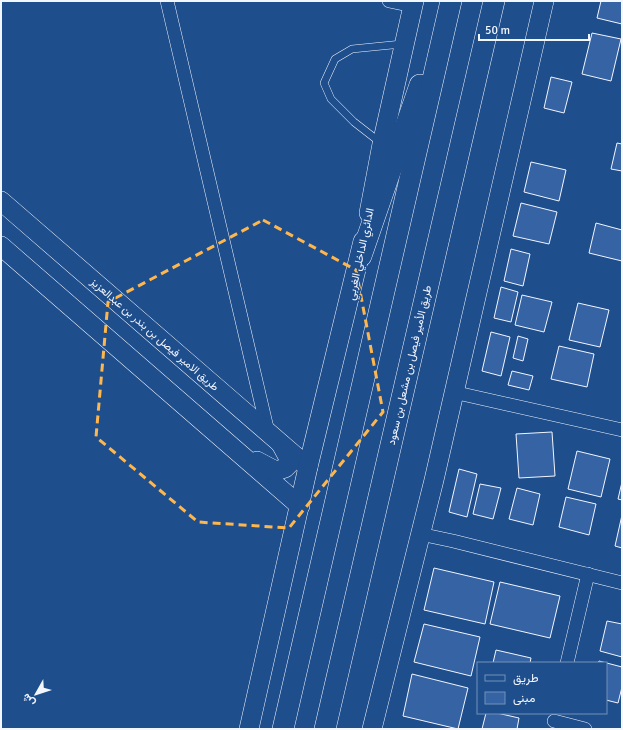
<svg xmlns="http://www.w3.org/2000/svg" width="623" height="730" font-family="Signika,Vazirmatn,sans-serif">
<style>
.building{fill:#3563a3;stroke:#f2f6ff}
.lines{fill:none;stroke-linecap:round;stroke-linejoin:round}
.lane-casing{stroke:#f2f6ff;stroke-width:8}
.street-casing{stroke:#f2f6ff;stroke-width:14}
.secondary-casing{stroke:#f2f6ff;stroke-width:20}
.primary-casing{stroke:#f2f6ff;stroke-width:22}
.lane{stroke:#1f4e8c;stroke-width:7}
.street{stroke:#1f4e8c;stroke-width:13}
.secondary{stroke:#1f4e8c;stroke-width:19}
.primary{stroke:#1f4e8c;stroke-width:21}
.marked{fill:none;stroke:#ffb74d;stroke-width:3;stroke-dasharray:8 5;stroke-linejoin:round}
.labels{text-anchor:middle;stroke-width:3;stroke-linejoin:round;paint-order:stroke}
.street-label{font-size:11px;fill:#f2f6ff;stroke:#1f4e8c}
</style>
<rect width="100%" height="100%" fill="#1f4e8c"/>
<!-- building -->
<g class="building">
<path d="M601,1H622V24L597,18Z"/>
<path d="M592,33L621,39L611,81L582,74Z"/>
<path d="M551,77L572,82L564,113L544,108Z"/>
<path d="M617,143L622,144V171L611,169Z"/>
<path d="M531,162L566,170L559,201L524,192Z"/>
<path d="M521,203L557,212L549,244L513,236Z"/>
<path d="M596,223L622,230V261L589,253Z"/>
<path d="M511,249L530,254L523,286L504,281Z"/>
<path d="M501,287L518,292L511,322L494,318Z"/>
<path d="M522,295L552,302L544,332L515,325Z"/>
<path d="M578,303L609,310L600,347L569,340Z"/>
<path d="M491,332L510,337L501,376L482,371Z"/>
<path d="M518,336L528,339L523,361L513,358Z"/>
<path d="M559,346L594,354L587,387L551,379Z"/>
<path d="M512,371L533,376L529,390L508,385Z"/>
<path d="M552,432L555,476L519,478L516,434Z"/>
<path d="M577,451L610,459L601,497L568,489Z"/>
<path d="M459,469L477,474L467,517L449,512Z"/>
<path d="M622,482V500L618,499Z"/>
<path d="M480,484L501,488L493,519L473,514Z"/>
<path d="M517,488L540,494L533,525L509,519Z"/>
<path d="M566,497L596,504L589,535L559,527Z"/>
<path d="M622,515V548L615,546Z"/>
<path d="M434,568L494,582L485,624L424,610Z"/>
<path d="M500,582L560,596L550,638L490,624Z"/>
<path d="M607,621L622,624V657L600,651Z"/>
<path d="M424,624L480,637L471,676L414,662Z"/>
<path d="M496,650L531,658L530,663H493Z"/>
<path d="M599,661L622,667V687L618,703L606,700V663H598Z"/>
<path d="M412,674L468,688L458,729L403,716Z"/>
<path d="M486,713H497L519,718L517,729H482Z"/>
</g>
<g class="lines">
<!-- lane casing -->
<g class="lane-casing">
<path id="lane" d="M381,143L354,122L331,99L324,83L335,59L352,49L402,44"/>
</g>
<!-- street casing -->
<g class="street-casing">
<g id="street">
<path d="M167,1L268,432"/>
<path d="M389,1L413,6"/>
<path d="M453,392L622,430"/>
<path d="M420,534L453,541L622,583"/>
<path d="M567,663L588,574"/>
<path d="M554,721L585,729"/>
</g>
</g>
<!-- secondary casing -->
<g class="secondary-casing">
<g id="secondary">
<path d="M1,201L308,467"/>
<path d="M369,213L382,144L414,1"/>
<path d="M1,246L300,506"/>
<path d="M257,461L276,471L285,468L289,464L288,457L281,444"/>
<path d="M249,729L308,467L363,241"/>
<path d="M372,729L434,480L544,1"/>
</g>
</g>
<!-- primary casing -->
<g class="primary-casing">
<g id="primary">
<path d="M361,256L420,85"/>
<path d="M283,729L451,1"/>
<path d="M325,729L494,1"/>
</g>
</g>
<!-- lane -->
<use href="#lane" class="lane"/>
<!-- street -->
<use href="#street" class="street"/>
<!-- secondary -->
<use href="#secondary" class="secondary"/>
<!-- primary -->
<use href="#primary" class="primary"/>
</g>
<!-- marked area -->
<path class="marked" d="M263,220L356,270L383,412L289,528L198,522L96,437L108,302Z"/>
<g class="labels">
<!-- street labels -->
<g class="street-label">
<text transform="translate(360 254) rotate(-78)" y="4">الدائري الداخلي الغربي</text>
<text transform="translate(155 334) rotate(41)" y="4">طريق الامير فيصل بن بندر بن عبدالعزيز</text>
<text transform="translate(409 365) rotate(-77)" y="4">طريق الأمير فيصل بن مشعل بن سعود</text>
</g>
</g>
<!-- border -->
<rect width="623" height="730" fill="none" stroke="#f2f6ff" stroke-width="4"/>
<!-- legend -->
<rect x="477" y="662" width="130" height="52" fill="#1f4e8c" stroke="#7391ba"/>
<rect x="485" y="675" width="20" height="6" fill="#1f4e8c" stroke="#7391ba"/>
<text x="513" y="682" font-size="12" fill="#f2f6ff">طريق</text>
<rect x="485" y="692" width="20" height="12" fill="#3563a3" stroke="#7391ba"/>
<text x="513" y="702" font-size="12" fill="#f2f6ff">مبنى</text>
<!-- north arrow -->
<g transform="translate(36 694) rotate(231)" stroke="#1f4e8c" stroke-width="3" paint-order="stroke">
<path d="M0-3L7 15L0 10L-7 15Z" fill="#f2f6ff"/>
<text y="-6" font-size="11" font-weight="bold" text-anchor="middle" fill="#f2f6ff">ش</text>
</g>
<!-- scale -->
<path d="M479 34v6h110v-6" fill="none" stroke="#f2f6ff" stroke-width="2"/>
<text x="485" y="34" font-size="12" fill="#f2f6ff" stroke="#1f4e8c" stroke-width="3" paint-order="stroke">50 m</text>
</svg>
